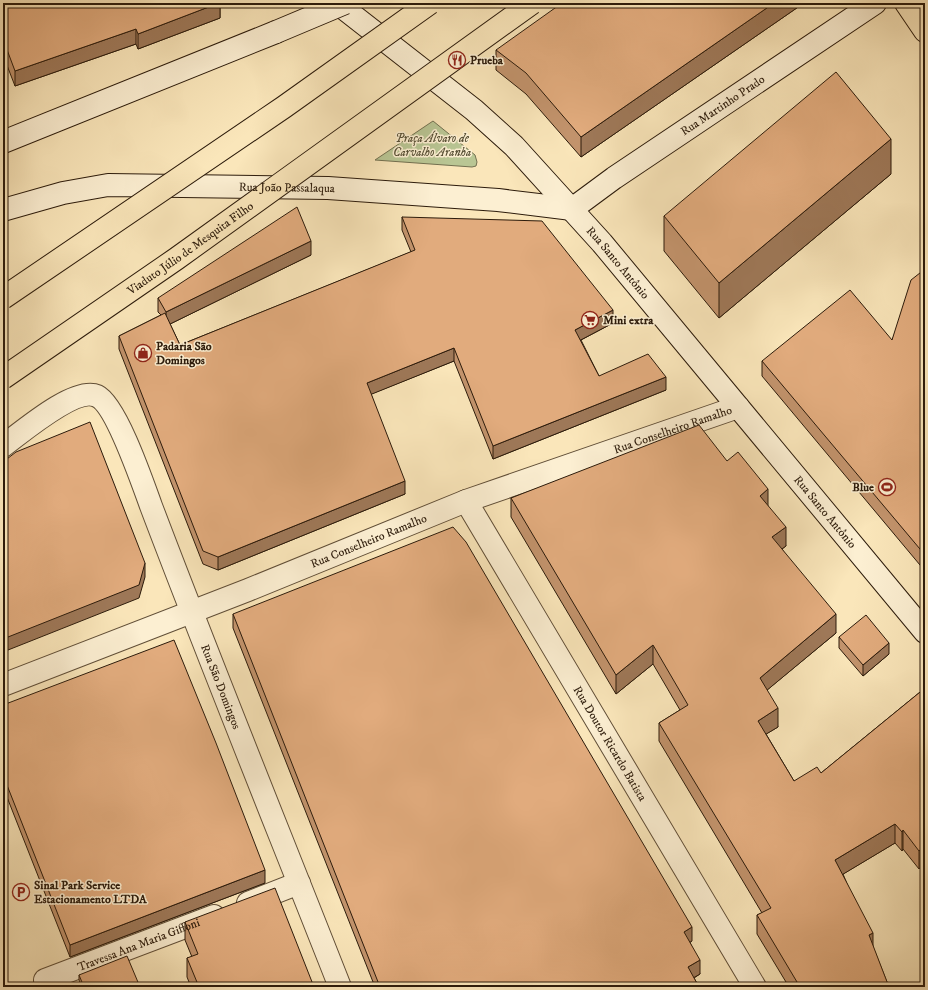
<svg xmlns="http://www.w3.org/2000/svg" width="928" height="990" font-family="'IM FELL DW Pica',serif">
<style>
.green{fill:#b9c694;stroke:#727050}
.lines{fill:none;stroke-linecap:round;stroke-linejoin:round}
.street-casing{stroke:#604e37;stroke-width:24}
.secondary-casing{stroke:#2c1b0b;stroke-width:24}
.primary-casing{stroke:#2c1b0b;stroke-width:24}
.street{stroke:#fcefd2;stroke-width:22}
.secondary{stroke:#fcefd2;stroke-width:22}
.primary{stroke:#fae6ba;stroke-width:22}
.secondary-bridge-casing{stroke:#2c1b0b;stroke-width:24;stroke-linecap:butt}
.highway-bridge-casing{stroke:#2c1b0b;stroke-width:24;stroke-linecap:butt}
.secondary-bridge{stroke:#fcefd2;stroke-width:22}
.highway-bridge{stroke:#fae6ba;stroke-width:22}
.wall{fill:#c2936c;stroke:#2c1b0b}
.shaded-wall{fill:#9e7858;stroke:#2c1b0b}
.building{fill:#e1ab7d;stroke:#2c1b0b}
.labels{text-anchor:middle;stroke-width:3;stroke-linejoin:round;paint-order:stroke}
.poi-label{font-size:12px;font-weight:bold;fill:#2c1b0b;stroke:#fcefd2;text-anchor:start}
.street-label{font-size:12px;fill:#2c1b0b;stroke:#fcefd2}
.park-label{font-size:12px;font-style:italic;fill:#564e34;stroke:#fcefd2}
</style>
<rect width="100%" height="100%" fill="#fae6ba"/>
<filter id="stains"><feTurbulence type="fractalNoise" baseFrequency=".005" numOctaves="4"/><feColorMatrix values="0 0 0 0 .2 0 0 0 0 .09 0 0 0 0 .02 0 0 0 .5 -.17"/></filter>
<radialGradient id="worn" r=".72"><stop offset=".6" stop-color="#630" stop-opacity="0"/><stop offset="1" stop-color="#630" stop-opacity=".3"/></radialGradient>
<!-- green -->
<path class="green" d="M433,121L475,155L477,162L476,166L472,167L375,160Z"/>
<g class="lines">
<!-- street casing -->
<g class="street-casing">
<g id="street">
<path id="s1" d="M3,446C21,433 75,386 97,396C116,405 143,484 151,506C212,667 277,827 340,987"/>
<path id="s2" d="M466,501L755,987"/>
<path id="s3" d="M3,685L248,590L466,501L738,407"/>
<path d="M248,903L299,883"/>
<path id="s4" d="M45,980L214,916"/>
</g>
</g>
<!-- secondary casing -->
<g class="secondary-casing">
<g id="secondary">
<path id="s5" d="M337,3L474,110L514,146L602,243L925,632"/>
<path d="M3,142L276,32"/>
<path id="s6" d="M572,209L614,178L875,3"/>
<path id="s7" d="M3,210L63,193L108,185L328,188L498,200L572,209"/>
</g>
</g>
<!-- primary casing -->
<g class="primary-casing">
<path id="primary" d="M906,3L925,31"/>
</g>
<!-- street -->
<use href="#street" class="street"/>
<!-- secondary -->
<use href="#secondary" class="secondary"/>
<!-- primary -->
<use href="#primary" class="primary"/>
<!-- secondary-bridge casing -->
<g class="secondary-bridge-casing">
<path id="secondary-bridge" d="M276,32L345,3"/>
</g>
<!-- highway-bridge casing -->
<g class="highway-bridge-casing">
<g id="highway-bridge">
<path d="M3,298L284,107L430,3"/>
<path id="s8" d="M3,378L176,259L532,3"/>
</g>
</g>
<!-- secondary-bridge -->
<use href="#secondary-bridge" class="secondary-bridge"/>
<!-- highway-bridge -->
<use href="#highway-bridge" class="highway-bridge"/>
</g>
<!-- wall -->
<g class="wall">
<path d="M3,3H220V18L138,49L136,44L15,86L3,55Z"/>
<path d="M804,3L581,157L526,94L496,70V50Z"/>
<path d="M891,174L719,318L664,251V216Z"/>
<path d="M402,217L613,323L581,340L599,376L666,390L493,459L454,361L371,394L405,494L218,570L203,564L119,349V336L161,315L158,312V298L311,255L170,324L180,345L411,252L402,230Z"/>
<path d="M925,269V571L762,376V361L892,340Z"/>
<path d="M727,461L768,506L786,546L782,549L836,633L767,690L778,727L766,734L794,781L821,773L925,688V872L921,867L919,869L903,849L902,851L895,843L843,874L873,947L889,987H789L757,934V915L762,913L659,741V723L680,710L653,664L616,694L511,517V498Z"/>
<path d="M233,614L692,941L690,942L700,974L694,978L699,987H375L233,628Z"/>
<path d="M839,637L889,654L863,676L839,648Z"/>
<path d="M3,705L265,883L70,957L3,787Z"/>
<path d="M185,922L314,987H191L187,977V958L192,957L185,940Z"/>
<path d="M79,975L140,987H82L79,980Z"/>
</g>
<!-- shaded-wall -->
<g class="shaded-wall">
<path d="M219,3H220V18L138,49V34Z"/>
<path d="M774,3H804L581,157V137Z"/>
<path d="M136,29V44L15,86V71Z"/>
<path d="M891,139V174L719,318V283Z"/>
<path d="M311,241V255L166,326V312Z"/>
<path d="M613,310V323L575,343V330Z"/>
<path d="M454,348V361L367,396V383Z"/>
<path d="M666,377V390L493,459V446Z"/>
<path d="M405,481V494L218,570V557Z"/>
<path d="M768,489V508L760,496Z"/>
<path d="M786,527V546L772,556V537Z"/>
<path d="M145,563V577L139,598L3,652V639Z"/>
<path d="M836,614V633L760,696V678Z"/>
<path d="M889,643V654L863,676V665Z"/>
<path d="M653,645V664L616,694V675Z"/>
<path d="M778,708V727L758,739V721Z"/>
<path d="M895,824V843L835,879V860Z"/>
<path d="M903,830V849L902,851V832Z"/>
<path d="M921,849V867L919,869V851Z"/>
<path d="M265,870V883L70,957V945Z"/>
<path d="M692,927V941L684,946V932Z"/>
<path d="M873,933V952L869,935Z"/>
<path d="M700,960V974L688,981V967Z"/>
</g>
<!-- building -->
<g class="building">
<path d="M3,3H219L138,34L136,29L15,71L3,39Z"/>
<path d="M562,3H774L581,137L526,73L496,50Z"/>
<path d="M836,72L891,139L719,283L664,216Z"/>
<path d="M297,207L311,241L166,312L158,298Z"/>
<path d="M402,217L542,221L613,310L575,330L599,376L648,354L666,377L493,446L454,348L367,383L405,481L218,557L203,551L119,336L165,313L180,345L415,250Z"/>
<path d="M925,269V555L762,361L850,290L892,340L911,280Z"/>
<path d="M90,422L145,563L139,585L3,639V462L16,452Z"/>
<path d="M699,425L727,461L738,452L768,489L760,496L786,527L772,537L836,614L760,678L778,708L758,721L794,781L817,767L821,773L925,688V853L921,849L919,851L903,830L902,832L895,824L835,860L873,933L869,935L889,987H800L757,915L771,908L659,723L688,705L653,645L616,675L511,498Z"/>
<path d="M453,527L466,542L692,927L684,932L700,960L688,967L699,987H380L233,614Z"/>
<path d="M866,615L889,643L863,665L839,637Z"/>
<path d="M174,640L216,743L265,870L70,945L3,775V705Z"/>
<path d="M275,888L314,987H199L187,958L198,954L185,922Z"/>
<path d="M127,956L140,987H84L79,975Z"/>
</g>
<!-- icons -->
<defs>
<g id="restaurant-ring" transform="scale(0.9)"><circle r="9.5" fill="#fcefd2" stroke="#8f2418" stroke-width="1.5"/><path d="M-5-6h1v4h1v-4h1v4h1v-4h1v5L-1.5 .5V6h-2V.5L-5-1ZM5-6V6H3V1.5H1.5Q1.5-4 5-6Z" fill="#8f2418"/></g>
<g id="supermarket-ring" transform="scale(0.9)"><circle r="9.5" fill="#fcefd2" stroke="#8f2418" stroke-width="1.5"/><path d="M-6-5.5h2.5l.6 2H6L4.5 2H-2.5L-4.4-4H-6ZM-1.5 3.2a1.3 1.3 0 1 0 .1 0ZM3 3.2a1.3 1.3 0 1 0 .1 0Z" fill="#8f2418"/></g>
<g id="shop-ring" transform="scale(0.9)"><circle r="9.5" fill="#fcefd2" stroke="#8f2418" stroke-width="1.5"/><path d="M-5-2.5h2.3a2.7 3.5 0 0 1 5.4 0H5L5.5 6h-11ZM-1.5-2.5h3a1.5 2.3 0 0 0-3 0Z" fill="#8f2418"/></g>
<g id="stadium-ring" transform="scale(0.9)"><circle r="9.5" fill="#fcefd2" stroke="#8f2418" stroke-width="1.5"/><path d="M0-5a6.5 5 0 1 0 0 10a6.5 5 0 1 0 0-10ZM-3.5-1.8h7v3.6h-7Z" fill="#8f2418"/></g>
<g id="parking-ring" transform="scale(0.9)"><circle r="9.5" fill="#fcefd2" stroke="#8f2418" stroke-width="1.5"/><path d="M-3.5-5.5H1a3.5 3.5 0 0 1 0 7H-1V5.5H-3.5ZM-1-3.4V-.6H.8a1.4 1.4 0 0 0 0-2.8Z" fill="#8f2418"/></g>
</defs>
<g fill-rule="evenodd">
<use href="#restaurant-ring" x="457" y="60"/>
<use href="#supermarket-ring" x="590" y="320"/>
<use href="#shop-ring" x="143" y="353"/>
<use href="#stadium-ring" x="887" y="487"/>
<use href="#parking-ring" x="21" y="892"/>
</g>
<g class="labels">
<!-- poi labels -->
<g class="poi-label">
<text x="470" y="64">Prueba</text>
<text x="603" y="324">Mini extra</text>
<text x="156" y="350">Padaria São<tspan x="156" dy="14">Domingos</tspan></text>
<text x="874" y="491" text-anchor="end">Blue</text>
<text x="34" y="889">Sinal Park Service<tspan x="34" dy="14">Estacionamento LTDA</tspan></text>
</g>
<!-- street labels -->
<g class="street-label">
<text dy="4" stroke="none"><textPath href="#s6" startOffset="183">Rua Martinho Prado</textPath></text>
<text dy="4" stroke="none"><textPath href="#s7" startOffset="287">Rua João Passalaqua</textPath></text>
<text dy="4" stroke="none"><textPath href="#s8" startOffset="228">Viaduto Júlio de Mesquita Filho</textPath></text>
<text dy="4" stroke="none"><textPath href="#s5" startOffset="384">Rua Santo Antônio</textPath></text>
<text dy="4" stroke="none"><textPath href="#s3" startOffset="717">Rua Conselheiro Ramalho</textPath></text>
<text dy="4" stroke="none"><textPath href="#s5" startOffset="708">Rua Santo Antônio</textPath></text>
<text dy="4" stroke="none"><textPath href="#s3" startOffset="393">Rua Conselheiro Ramalho</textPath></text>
<text dy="4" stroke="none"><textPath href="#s1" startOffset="427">Rua São Domingos</textPath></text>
<text dy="4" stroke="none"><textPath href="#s2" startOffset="282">Rua Doutor Ricardo Batista</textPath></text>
<text dy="4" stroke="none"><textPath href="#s4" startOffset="100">Travessa Ana Maria Giffoni</textPath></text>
</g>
<!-- park labels -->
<g class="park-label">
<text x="432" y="142">Praça Álvaro de<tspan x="432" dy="14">Carvalho Aranha</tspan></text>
</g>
</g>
<!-- margin -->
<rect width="928" height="990" fill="none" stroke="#fae6ba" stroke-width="16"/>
<rect x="4" y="4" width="920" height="982" fill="none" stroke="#2c1b0b" stroke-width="2"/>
<rect x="8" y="8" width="912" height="974" fill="none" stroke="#2c1b0b"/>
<rect width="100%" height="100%" filter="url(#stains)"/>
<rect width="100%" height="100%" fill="url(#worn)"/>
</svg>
